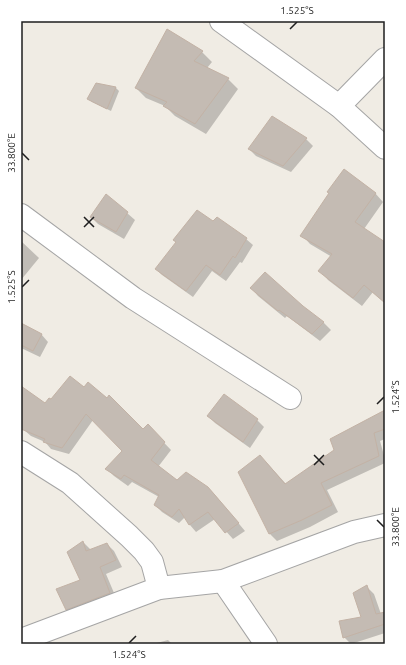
<svg xmlns="http://www.w3.org/2000/svg" width="406" height="665" font-family="Ubuntu,sans-serif">
<style>
.shadow{fill:#0003}
.building{fill:#c4bbb3;stroke:#c3b2a5}
.lines{fill:none;stroke-linecap:round;stroke-linejoin:round}
.minor-casing{stroke:#a5a5a5;stroke-width:24}
.minor{stroke:#fff;stroke-width:22}
.ticks{fill:none;stroke:#1e1e1e;stroke-width:1.5}
.neatline{fill:none;stroke:#1e1e1e;stroke-width:1.5}
.ticks-label{font-size:10px;text-anchor:middle;fill:#1e1e1e}
</style>
<rect width="100%" height="100%" fill="#f0ece4"/>
<!-- shadow -->
<g class="shadow">
<path d="M168,31L202,52L212,62L207,68L228,79L238,89L206,134L175,116L165,106L146,98L136,88Z"/>
<path d="M96,84L116,88L119,91L111,111L92,102L88,99Z"/>
<path d="M306,139L313,146L291,172L256,156L249,149Z"/>
<path d="M375,193L383,202L364,229L385,244V303L373,292L362,306L328,280L320,271L332,257L310,244L302,235Z"/>
<path d="M106,196L127,213L135,220L124,239L98,224L91,217Z"/>
<path d="M217,218L246,239L253,245L242,263L240,262L226,281L212,271L193,297L162,275L156,269L177,243L174,240L213,222Z"/>
<path d="M21,241L39,258L21,280Z"/>
<path d="M251,288L302,307L324,323L331,330L320,341L287,316L285,318L258,296Z"/>
<path d="M21,324L41,334L48,342L40,357L21,348Z"/>
<path d="M21,387L45,405L49,399L143,430L148,426L171,450L158,467L177,481L208,488L215,495L245,531L233,539L215,519L196,532L190,525L185,517L179,523L162,512L155,505L159,497L132,482L128,486L114,476L107,469L124,451L93,420L69,454L51,449L45,442L31,436L24,430L21,408Z"/>
<path d="M385,412V439L380,441L385,459V463L327,490L338,512L310,527L277,541L270,534L239,472L267,463L286,484L335,450Z"/>
<path d="M208,416L257,420L264,427L250,448L215,423Z"/>
<path d="M83,542L91,550L107,544L114,551L122,567L106,574L117,600L74,617L66,609L81,581Z"/>
<path d="M367,587L374,594L381,614L385,613V633L351,644L344,637L362,617Z"/>
<path d="M168,640L172,644H153Z"/>
</g>
<!-- building -->
<g class="building">
<path d="M167,29L203,51L194,61L229,78L195,124L163,106L167,102L135,88Z"/>
<path d="M96,83L116,87L107,109L87,99Z"/>
<path d="M272,116L307,138L283,166L248,149Z"/>
<path d="M344,169L376,193L355,222L385,242V303L364,285L353,298L318,271L332,254L300,236L329,193L327,192Z"/>
<path d="M106,194L128,212L116,232L90,217Z"/>
<path d="M197,210L213,221L217,217L247,238L235,258L233,256L220,275L206,265L186,291L155,269L176,242L173,240Z"/>
<path d="M265,272L303,306L324,322L312,334L279,310L278,311L250,288Z"/>
<path d="M21,323L42,334L33,351L21,345Z"/>
<path d="M70,376L84,387L88,382L107,398L109,395L143,429L148,424L165,442L151,460L177,480L186,472L208,487L239,523L225,533L208,512L189,525L179,509L172,517L154,505L159,495L124,475L121,479L105,469L122,451L86,414L62,448L43,442L45,439L21,429V386L45,403L49,398L51,399Z"/>
<path d="M224,394L258,419L243,442L207,416Z"/>
<path d="M385,410V429L374,433L379,456L321,483L332,505L302,520L269,534L238,472L260,455L285,484L334,450L330,439Z"/>
<path d="M83,541L86,551L107,543L116,560L100,567L110,593L66,610L56,589L80,580L67,552Z"/>
<path d="M367,585L376,614L385,612V624L343,638L339,621L361,617L353,593Z"/>
</g>
<g class="lines">
<!-- minor casing -->
<g class="minor-casing">
<g id="minor">
<path d="M221,21L339,106L385,148"/>
<path d="M339,106L385,59"/>
<path d="M21,215L133,298L290,398"/>
<path d="M21,452L70,483L129,536L144,551L152,562L159,588"/>
<path d="M223,581L266,644"/>
<path d="M21,640L159,588L223,581L354,532L385,525"/>
</g>
</g>
<!-- minor -->
<use href="#minor" class="minor"/>
</g>
<!-- ticks -->
<path class="ticks" d="M290,29L297,22M22,153L29,160M84,217L94,227M84,227L94,217M22,287L29,280M377,404L384,397M314,455L324,465M314,465L324,455M377,520L384,527M129,643L136,636"/>
<!-- border -->
<rect width="406" height="665" fill="none" stroke="#ffffff" stroke-width="44"/>
<rect x="22" y="22" width="362" height="621" class="neatline"/>
<g class="ticks-label">
<text x="297" y="14">1.525°S</text>
<text transform="translate(11 153) rotate(-90)" y="4">33.800°E</text>
<text transform="translate(11 287) rotate(-90)" y="4">1.525°S</text>
<text transform="translate(395 397) rotate(-90)" y="4">1.524°S</text>
<text transform="translate(395 527) rotate(-90)" y="4">33.800°E</text>
<text x="129" y="658">1.524°S</text>
</g>
</svg>
